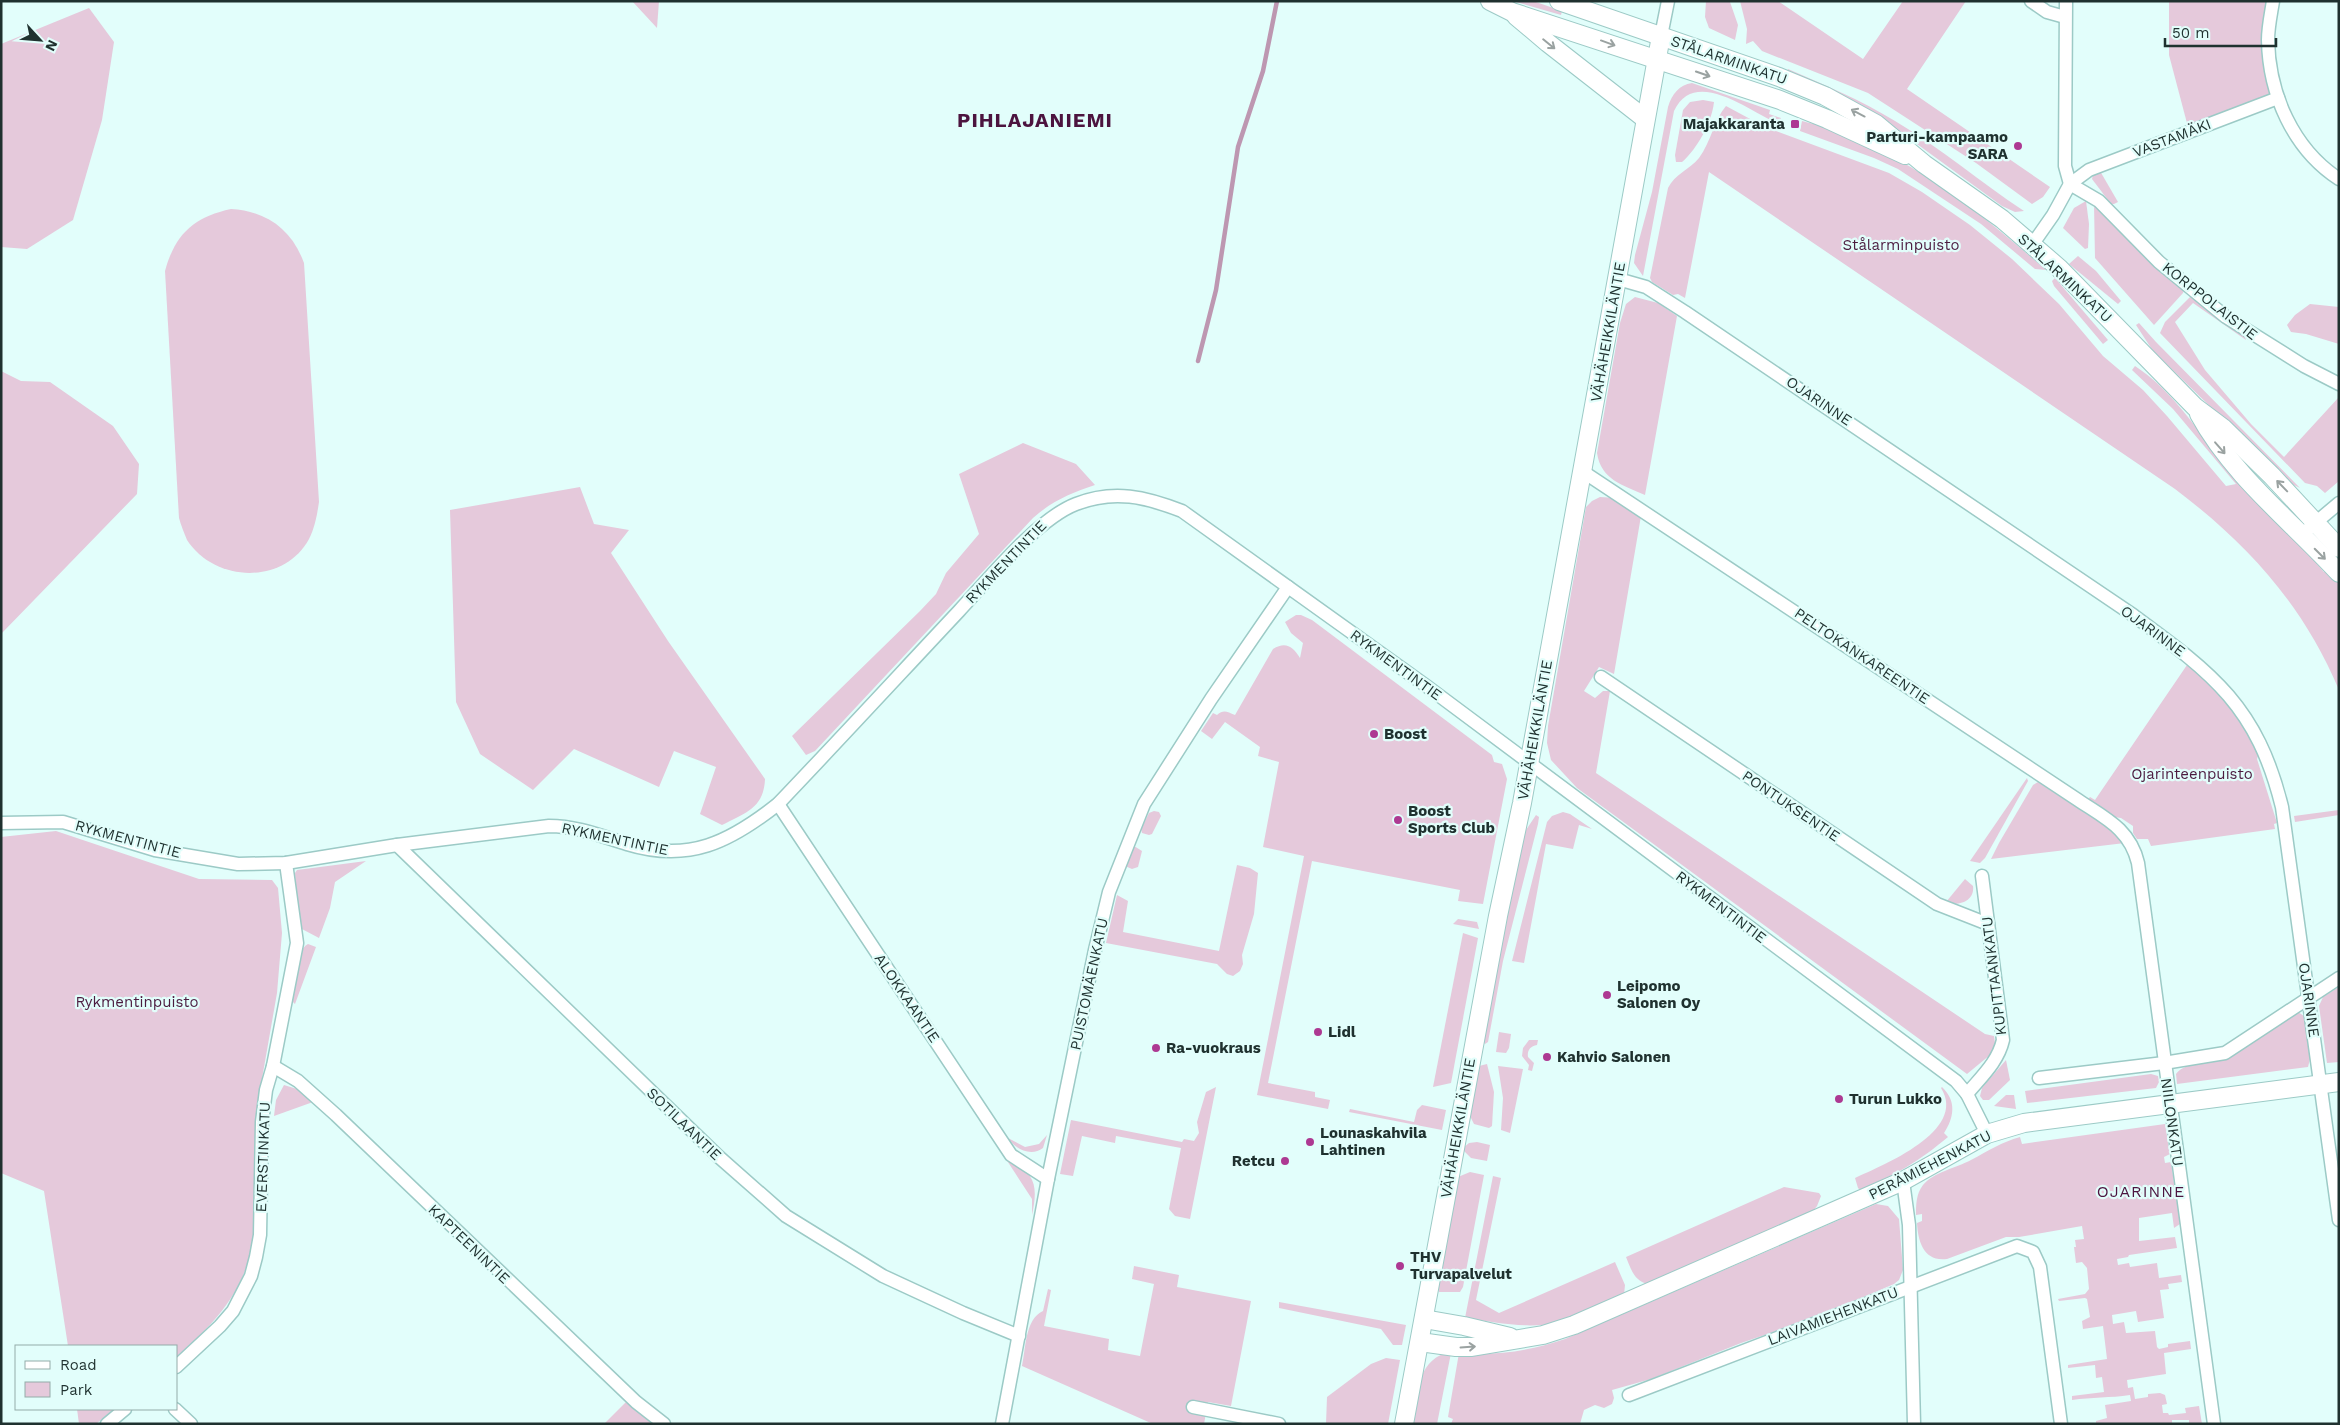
<svg xmlns="http://www.w3.org/2000/svg" width="2340" height="1425" font-family="'Work Sans',sans-serif">
<style>
.green{fill:#e5c9db}
.lines{fill:none;stroke-linecap:round;stroke-linejoin:round}
.stream{stroke:#bd97b1;stroke-width:4.5}
.street-casing{stroke:#9ccac6;stroke-width:15}
.secondary-casing{stroke:#9ccac6;stroke-width:20}
.street{stroke:#fff;stroke-width:12}
.secondary{stroke:#fff;stroke-width:18}
.oneway{stroke:#9aa2a1}
.poi-dot{fill:#ad3992;stroke:#e2fefb;stroke-width:2}
.labels{text-anchor:middle;stroke-width:4.5;stroke-linejoin:round;paint-order:stroke}
.street-label{font-size:15px;fill:#1f312f;stroke:#e2fefb}
.poi-label{font-size:15px;font-weight:bold;fill:#1f312f;stroke:#e2fefb;text-anchor:start}
.park-label{font-size:15px;fill:#4c1c40;stroke:#e2fefb}
.neighbourhood-label{font-size:16px;letter-spacing:1px;fill:#4c143f;stroke:#e2fefb}
.district-label{font-size:20px;font-weight:bold;letter-spacing:1px;fill:#4c143f;stroke:#e2fefb}
</style>
<rect width="100%" height="100%" fill="#e2fefb"/>
<!-- green -->
<g class="green">
<path d="M632,1H659L657,28Z"/>
<path d="M1513,1H1533L1562,11L1561,15Z"/>
<path d="M1706,1L1730,2L1738,25L1735,40L1709,28L1705,17Z"/>
<path d="M1740,1H1778L1863,59L1903,1H1966L1907,89L2050,187L2043,197L2032,204L1976,163L1868,93L1762,51L1753,41L1746,44L1747,29Z"/>
<path d="M2169,1H2268L2269,97L2188,127L2169,55Z"/>
<path d="M89,8L114,42L102,120L73,220L27,249L1,247V44Z"/>
<path d="M1788,69C1825,85 1861,100 1895,121C1941,148 1980,182 2024,211L2015,212L2002,206L1880,117L1787,72Z"/>
<path d="M1692,83L1770,110L1769,114L1781,118L1779,124C1750,112 1695,66 1674,111L1643,276L1634,263L1635,255L1652,192L1668,107C1672,94 1679,85 1692,83Z"/>
<path d="M1703,100L1714,102C1712,122 1697,149 1682,162H1676L1675,155L1683,110L1690,102Z"/>
<path d="M1726,106L1765,127L1889,173L1922,192L1970,225L2012,259L2059,304L2103,356L2143,390L2167,416L2226,486L2236,484L2173,409L2132,370L2135,366C2170,389 2190,421 2216,452C2249,490 2284,526 2318,563L2317,564L2324,572L2328,568L2339,581V690C2303,605 2248,544 2175,489L1709,172L1685,298L1678,294L1673,295L1652,282L1650,278L1668,188C1675,174 1689,170 1699,158C1711,142 1714,120 1726,106Z"/>
<path d="M1802,121C1812,124 1823,125 1832,129C1912,158 1982,214 2046,270L2035,269L1981,224L1898,169L1874,158L1800,131Z"/>
<path d="M2100,171L2118,202L2114,204H2111L2092,179L2093,175Z"/>
<path d="M2086,201L2089,224L2088,248L2085,249L2063,228L2074,208Z"/>
<path d="M2096,203L2143,255L2184,290L2183,293L2154,325L2095,258L2094,204Z"/>
<path d="M231,209C267,211 292,230 304,263L319,502C317,515 315,527 309,539C284,585 215,583 187,540C184,533 181,525 179,518L165,271C175,234 194,217 231,209Z"/>
<path d="M2078,256L2096,271L2121,301L2118,304L2069,264Z"/>
<path d="M2055,278L2108,340L2103,344L2054,286L2052,281Z"/>
<path d="M2191,296L2245,337L2246,340L2193,303L2175,322L2205,370L2251,424L2284,457L2339,397V481L2325,493L2317,486L2305,483L2160,333L2165,322Z"/>
<path d="M1635,297L1658,303L1677,316L1645,495C1623,485 1601,480 1597,453L1620,323L1626,304Z"/>
<path d="M2310,304L2339,307V344L2306,334L2291,332L2287,325L2295,315Z"/>
<path d="M2139,323L2156,342L2300,488L2288,482L2153,351L2136,325Z"/>
<path d="M1,371L21,381L50,382L113,426L139,464L137,494L1,634Z"/>
<path d="M1023,443L1076,464L1095,485C1071,493 1052,501 1033,518L815,751L806,755L792,736L920,611L936,594L946,573L979,534L959,474Z"/>
<path d="M580,487L594,524L629,530L611,553L668,641L765,779C764,808 745,813 722,825L700,814L716,767L674,751L659,787L574,749L533,790L480,754L456,702L450,510Z"/>
<path d="M1600,497L1616,498L1641,516L1614,674L1599,667L1584,691L1595,698L1603,691H1610L1596,773L1985,1034L1994,1036L1996,1050L1967,1074L1577,788L1551,760L1547,743L1548,726L1586,507L1592,501Z"/>
<path d="M1296,615H1301L1312,620L1492,755L1494,762L1502,764L1507,779L1483,904L1458,901L1460,890L1312,861L1268,1083L1315,1092V1097L1330,1100L1328,1109L1257,1095L1304,856L1263,847L1279,762L1258,756L1260,747L1225,722L1212,739L1201,731L1213,713L1217,715C1224,709 1227,712 1235,715L1273,649C1286,641 1293,647 1300,658L1303,643L1291,633L1285,622Z"/>
<path d="M2187,665C2196,673 2206,679 2214,688C2232,707 2248,731 2258,756L2257,759L2277,823L2274,824L2275,829L2151,846L2148,839H2137L2133,833V826L2121,818L2114,817L2088,799L2090,797L2095,800Z"/>
<path d="M2027,778L2028,781L1985,858L1980,863L1970,861Z"/>
<path d="M2038,782L2113,831L2125,843L1991,859L1999,843L2033,785Z"/>
<path d="M2339,810V815L2295,822L2294,816Z"/>
<path d="M1154,811L1159,812L1161,816L1152,834L1149,835L1142,833L1141,829L1149,813Z"/>
<path d="M1563,812L1570,814L1592,829L1579,825L1573,849L1546,844L1524,963L1512,961L1547,822L1552,816Z"/>
<path d="M1536,815L1539,817L1538,824L1503,961L1488,1042L1485,1044L1483,1042L1520,850L1526,830Z"/>
<path d="M56,831L199,879L272,880L278,888L282,933L277,993L256,1113L253,1243C243,1294 214,1324 176,1357V1346H68L44,1191L1,1173V837Z"/>
<path d="M1134,846L1142,851L1138,867L1132,869L1125,866Z"/>
<path d="M366,861L335,882L330,908L319,938L300,928L297,920L295,873L297,870Z"/>
<path d="M1237,865L1250,868L1258,873L1254,914L1242,955L1243,964L1240,971L1233,976L1227,974L1217,964L1106,943L1117,895L1128,901L1123,932L1219,951Z"/>
<path d="M1965,879L1973,886C1975,901 1958,907 1946,902Z"/>
<path d="M1458,919L1477,922L1479,929L1453,924Z"/>
<path d="M1463,933L1478,938L1451,1083L1433,1087Z"/>
<path d="M308,944L316,947L295,1004L290,999C293,985 295,951 308,944Z"/>
<path d="M2339,987V1062L2327,1063L2319,1006L2323,997Z"/>
<path d="M2298,1012L2304,1016L2310,1059L2308,1067L2177,1084L2176,1074C2186,1061 2208,1065 2222,1059C2249,1048 2274,1028 2298,1012Z"/>
<path d="M1499,1032L1511,1034L1509,1048L1506,1053L1496,1052Z"/>
<path d="M1529,1040H1538L1537,1045C1530,1046 1527,1051 1528,1057L1534,1063L1532,1071L1528,1070L1529,1065L1522,1056L1523,1048Z"/>
<path d="M2006,1060L2010,1080L1989,1100H1983L1980,1096L1982,1088Z"/>
<path d="M1487,1064L1494,1092L1492,1126L1489,1128L1474,1124L1469,1114L1479,1066Z"/>
<path d="M1498,1066L1523,1069L1510,1133L1501,1130L1503,1098Z"/>
<path d="M2151,1074L2158,1076L2159,1082L2156,1088L2027,1103L2025,1091Z"/>
<path d="M284,1085L297,1089L313,1102L274,1116L276,1100Z"/>
<path d="M1216,1087L1190,1219L1175,1216L1169,1209L1181,1148L1116,1136L1115,1143L1082,1136L1073,1176L1060,1174L1071,1120L1182,1142L1184,1139L1194,1141L1199,1133L1197,1122L1206,1092Z"/>
<path d="M1942,1087C1957,1101 1954,1118 1944,1133L1948,1137C1918,1162 1896,1175 1860,1190L1858,1188L1855,1178C1883,1165 1968,1131 1941,1088Z"/>
<path d="M2006,1095H2014L2016,1109L1994,1106Z"/>
<path d="M1422,1105L1446,1110L1442,1130L1349,1112L1350,1109L1414,1122L1417,1110Z"/>
<path d="M2165,1124L2170,1154L2164,1157L2165,1163L2171,1162L2180,1224L2174,1228L2172,1213L2139,1218V1241L2175,1237L2177,1248L2129,1255L2128,1257L2117,1259L2118,1265L2129,1263L2130,1267L2157,1263L2159,1278L2181,1275L2182,1282L2168,1284L2169,1289L2160,1290L2164,1318L2138,1322L2136,1311L2112,1315L2113,1324L2124,1322L2126,1333L2155,1331L2157,1347L2159,1349L2168,1347V1344L2190,1341L2191,1349L2164,1353L2166,1374L2127,1380L2128,1388L2133,1387L2135,1399L2148,1397V1394L2160,1393L2165,1395L2167,1404L2162,1405L2163,1413H2168L2169,1415L2186,1413L2185,1408L2199,1406L2202,1424H2189V1420H2172V1424H2096V1421L2107,1418L2105,1405L2131,1401L2130,1395C2110,1398 2092,1397 2072,1400V1396L2104,1392L2102,1377L2096,1378L2095,1365L2068,1368V1365L2107,1359L2103,1326L2083,1329L2082,1321L2090,1317L2087,1299L2085,1298L2059,1301L2058,1299L2085,1294L2089,1289L2087,1268L2082,1262L2076,1263L2074,1247H2076L2075,1240L2084,1239L2082,1226L2019,1237H2006L1947,1259C1924,1262 1918,1242 1917,1223L1922,1221V1214L1916,1215C1916,1205 1916,1194 1923,1185C1934,1172 1956,1168 1971,1160C1988,1151 2002,1142 2020,1137L2022,1144Z"/>
<path d="M1047,1135L1043,1148C1031,1157 1015,1149 1008,1138L1025,1147L1039,1144Z"/>
<path d="M1477,1142L1490,1145L1487,1161L1471,1158L1464,1151L1463,1148L1469,1143Z"/>
<path d="M1002,1153C1031,1173 1040,1178 1032,1215V1199Z"/>
<path d="M1470,1172L1484,1175L1463,1287L1460,1292H1439L1438,1288L1458,1177Z"/>
<path d="M1493,1176L1501,1178L1476,1300L1499,1313L1615,1262L1625,1285L1624,1295C1603,1303 1581,1316 1559,1322C1529,1330 1495,1322 1465,1318Z"/>
<path d="M1784,1187L1819,1193L1821,1196L1817,1206L1813,1211L1648,1284C1634,1281 1631,1269 1626,1257Z"/>
<path d="M1876,1204L1888,1206L1899,1219L1903,1270L1899,1280L1894,1284L1812,1319L1741,1343L1651,1379L1612,1390L1614,1398L1612,1404L1604,1408L1595,1405L1584,1410L1580,1424H1451L1453,1419L1448,1417L1459,1353C1496,1356 1530,1351 1565,1339Z"/>
<path d="M1134,1266L1179,1275L1177,1287L1251,1301L1231,1406L1208,1402L1204,1424H1153L1022,1366C1026,1348 1025,1319 1043,1311L1048,1289L1051,1290L1044,1326L1109,1339L1108,1350L1140,1356L1154,1284L1132,1279Z"/>
<path d="M1279,1302L1406,1325L1402,1345H1393L1381,1329L1279,1308Z"/>
<path d="M1446,1353H1451L1437,1424H1412C1417,1398 1416,1362 1446,1353Z"/>
<path d="M1386,1358L1400,1360L1388,1424H1326L1327,1397L1371,1364Z"/>
<path d="M627,1401L653,1424H604Z"/>
<path d="M77,1409H114L96,1424H79Z"/>
</g>
<g class="lines">
<!-- stream -->
<path class="stream" d="M1198,361L1216,290L1238,147L1263,71L1277,1"/>
<!-- street casing -->
<g class="street-casing">
<g id="street">
<path d="M2031,1L2047,12L2065,17"/>
<path d="M2066,1L2065,166L2070,184"/>
<path d="M2273,1C2271,14 2268,27 2268,40C2269,94 2293,149 2339,179"/>
<path d="M1661,36L1668,1"/>
<path d="M2070,184L2099,201L2159,262L2226,317L2304,366L2339,384"/>
<path d="M2032,245L2053,215L2070,184L2089,170L2278,98"/>
<path d="M1618,279L1646,287L1685,312L2133,615C2213,674 2257,706 2282,807L2339,1220"/>
<path d="M1582,471L2078,800C2105,818 2130,829 2138,863L2214,1424"/>
<path d="M2301,535L2339,503"/>
<path d="M1601,677L1937,904L1988,924"/>
<path d="M778,804L1011,1155L1048,1179"/>
<path d="M1,823L63,822L155,850L238,864L286,863L397,845L549,826C577,826 601,836 627,844C689,863 730,842 778,804C839,740 899,675 959,611C989,579 1037,519 1076,504C1114,489 1146,497 1182,511L1425,685L1956,1081L1967,1094L1987,1134"/>
<path d="M397,845L719,1157L786,1216L883,1276L963,1313L1019,1336"/>
<path d="M273,1066L298,1081L336,1115L636,1402L664,1424"/>
<path d="M2039,1078L2164,1063L2225,1053L2339,978"/>
<path d="M1967,1094C1981,1077 1998,1062 2003,1040L1982,876"/>
<path d="M1903,1181L1909,1225L1914,1424"/>
<path d="M176,1367L220,1326L233,1311L251,1276L256,1257L260,1235L262,1122L266,1090L273,1066L297,943L286,863"/>
<path d="M1629,1395L2017,1246L2033,1252L2040,1267L2061,1424"/>
<path d="M1193,1407L1279,1424"/>
<path d="M175,1409L191,1424"/>
<path d="M107,1424L125,1409"/>
<path d="M1002,1424L1048,1179L1095,950L1109,892L1144,804L1211,699L1288,587"/>
</g>
</g>
<!-- secondary casing -->
<g class="secondary-casing">
<g id="secondary">
<path d="M1490,1L1512,12L1780,100L1827,119L1905,155"/>
<path d="M1559,1L1779,77L1825,96L1876,124L1924,164L2002,219L2059,268L2195,407L2223,428L2272,476L2339,548"/>
<path d="M1516,16L1548,43L1644,118"/>
<path d="M2199,414C2233,476 2291,521 2339,573"/>
<path d="M1424,1319L1464,1326L1510,1337"/>
<path d="M1420,1342L1456,1347H1472L1543,1335L1574,1325L1903,1181L1987,1134L2024,1123L2339,1082"/>
<path d="M1404,1424L1498,916L1522,803L1661,36"/>
</g>
</g>
<!-- street -->
<use href="#street" class="street"/>
<!-- secondary -->
<use href="#secondary" class="secondary"/>
</g>
<!-- one-way arrows -->
<defs><path id="oneway-shaft" d="M-6 0H5M1.5-3L5.5 0L1.5 3" fill="none" stroke-width="1.6" stroke-linecap="round" stroke-linejoin="round" transform="scale(1.25)"/></defs>
<g class="oneway">
<use href="#oneway-shaft" transform="translate(1608 43) rotate(20)"/>
<use href="#oneway-shaft" transform="translate(1549 44) rotate(39)"/>
<use href="#oneway-shaft" transform="translate(1703 74) rotate(19)"/>
<use href="#oneway-shaft" transform="translate(1858 113) rotate(-152)"/>
<use href="#oneway-shaft" transform="translate(2220 448) rotate(49)"/>
<use href="#oneway-shaft" transform="translate(2282 486) rotate(-134)"/>
<use href="#oneway-shaft" transform="translate(2320 554) rotate(45)"/>
<use href="#oneway-shaft" transform="translate(1468 1347) rotate(-4)"/>
</g>
<!-- markers -->
<g class="poi-dot">
<rect x="1790" y="119" width="10" height="10" rx="2.5"/>
<circle cx="2018" cy="146" r="5"/>
<circle cx="1374" cy="734" r="5"/>
<circle cx="1398" cy="820" r="5"/>
<circle cx="1607" cy="995" r="5"/>
<circle cx="1318" cy="1032" r="5"/>
<circle cx="1156" cy="1048" r="5"/>
<circle cx="1547" cy="1057" r="5"/>
<circle cx="1839" cy="1099" r="5"/>
<circle cx="1310" cy="1142" r="5"/>
<circle cx="1285" cy="1161" r="5"/>
<circle cx="1400" cy="1266" r="5"/>
</g>
<g class="labels">
<!-- street labels -->
<g class="street-label">
<text transform="translate(1729 60) rotate(19)" y="5">STÅLARMINKATU</text>
<text transform="translate(2172 138) rotate(-21)" y="5">VASTAMÄKI</text>
<text transform="translate(2065 278) rotate(43)" y="5">STÅLARMINKATU</text>
<text transform="translate(2210 301) rotate(38)" y="5">KORPPOLAISTIE</text>
<text transform="translate(1608 332) rotate(-80)" y="5">VÄHÄHEIKKILÄNTIE</text>
<text transform="translate(1819 401) rotate(34)" y="5">OJARINNE</text>
<text transform="translate(1006 562) rotate(-46)" y="5">RYKMENTINTIE</text>
<text transform="translate(2153 631) rotate(36)" y="5">OJARINNE</text>
<text transform="translate(1862 656) rotate(34)" y="5">PELTOKANKAREENTIE</text>
<text transform="translate(1396 665) rotate(36)" y="5">RYKMENTINTIE</text>
<text transform="translate(1535 730) rotate(-80)" y="5">VÄHÄHEIKKILÄNTIE</text>
<text transform="translate(1791 806) rotate(34)" y="5">PONTUKSENTIE</text>
<text transform="translate(128 839) rotate(15)" y="5">RYKMENTINTIE</text>
<text transform="translate(615 839) rotate(12)" y="5">RYKMENTINTIE</text>
<text transform="translate(1721 907) rotate(37)" y="5">RYKMENTINTIE</text>
<text transform="translate(1994 976) rotate(-97)" y="5">KUPITTAANKATU</text>
<text transform="translate(1089 984) rotate(-78)" y="5">PUISTOMÄENKATU</text>
<text transform="translate(907 998) rotate(56)" y="5">ALOKKAANTIE</text>
<text transform="translate(2309 1000) rotate(82)" y="5">OJARINNE</text>
<text transform="translate(2172 1122) rotate(82)" y="5">NIILONKATU</text>
<text transform="translate(684 1124) rotate(44)" y="5">SOTILAANTIE</text>
<text transform="translate(1458 1128) rotate(-80)" y="5">VÄHÄHEIKKILÄNTIE</text>
<text transform="translate(263 1157) rotate(-88)" y="5">EVERSTINKATU</text>
<text transform="translate(1930 1165) rotate(-27)" y="5">PERÄMIEHENKATU</text>
<text transform="translate(469 1244) rotate(44)" y="5">KAPTEENINTIE</text>
<text transform="translate(1833 1316) rotate(-21)" y="5">LAIVAMIEHENKATU</text>
</g>
<!-- poi labels -->
<g class="poi-label">
<text x="1785" y="129" text-anchor="end">Majakkaranta</text>
<text x="2008" y="142" text-anchor="end">Parturi-kampaamo<tspan x="2008" dy="17">SARA</tspan></text>
<text x="1384" y="739">Boost</text>
<text x="1408" y="816">Boost<tspan x="1408" dy="17">Sports Club</tspan></text>
<text x="1617" y="991">Leipomo<tspan x="1617" dy="17">Salonen Oy</tspan></text>
<text x="1328" y="1037">Lidl</text>
<text x="1166" y="1053">Ra-vuokraus</text>
<text x="1557" y="1062">Kahvio Salonen</text>
<text x="1849" y="1104">Turun Lukko</text>
<text x="1320" y="1138">Lounaskahvila<tspan x="1320" dy="17">Lahtinen</tspan></text>
<text x="1275" y="1166" text-anchor="end">Retcu</text>
<text x="1410" y="1262">THV<tspan x="1410" dy="17">Turvapalvelut</tspan></text>
</g>
<!-- park labels -->
<g class="park-label">
<text x="1901" y="250">Stålarminpuisto</text>
<text x="2192" y="779">Ojarinteenpuisto</text>
<text x="137" y="1007">Rykmentinpuisto</text>
</g>
<!-- neighbourhood labels -->
<g class="neighbourhood-label">
<text x="2141" y="1197">OJARINNE</text>
</g>
<!-- district labels -->
<g class="district-label">
<text x="1035" y="127">PIHLAJANIEMI</text>
</g>
</g>
<!-- border -->
<rect width="2340" height="1425" fill="none" stroke="#1f312f" stroke-width="5"/>
<!-- legend -->
<rect x="15" y="1345" width="162" height="65" fill="#e2fefb" stroke="#94aca9"/>
<rect x="25" y="1361" width="25" height="8" fill="#ffffff" stroke="#94aca9"/>
<text x="60" y="1370" font-size="15" fill="#1f312f">Road</text>
<rect x="25" y="1382" width="25" height="15" fill="#e5c9db" stroke="#94aca9"/>
<text x="60" y="1395" font-size="15" fill="#1f312f">Park</text>
<!-- north arrow -->
<g transform="translate(40 40) rotate(116)" stroke="#e2fefb" stroke-width="4" paint-order="stroke">
<path d="M0-4L9 19L0 12L-9 19Z" fill="#1f312f"/>
<text y="-8" font-size="14" font-weight="bold" text-anchor="middle" fill="#1f312f">N</text>
</g>
<!-- scale -->
<path d="M2165 38v8h111v-8" fill="none" stroke="#1f312f" stroke-width="2.5"/>
<text x="2172" y="38" font-size="15" fill="#1f312f" stroke="#e2fefb" stroke-width="4" paint-order="stroke">50 m</text>
</svg>
